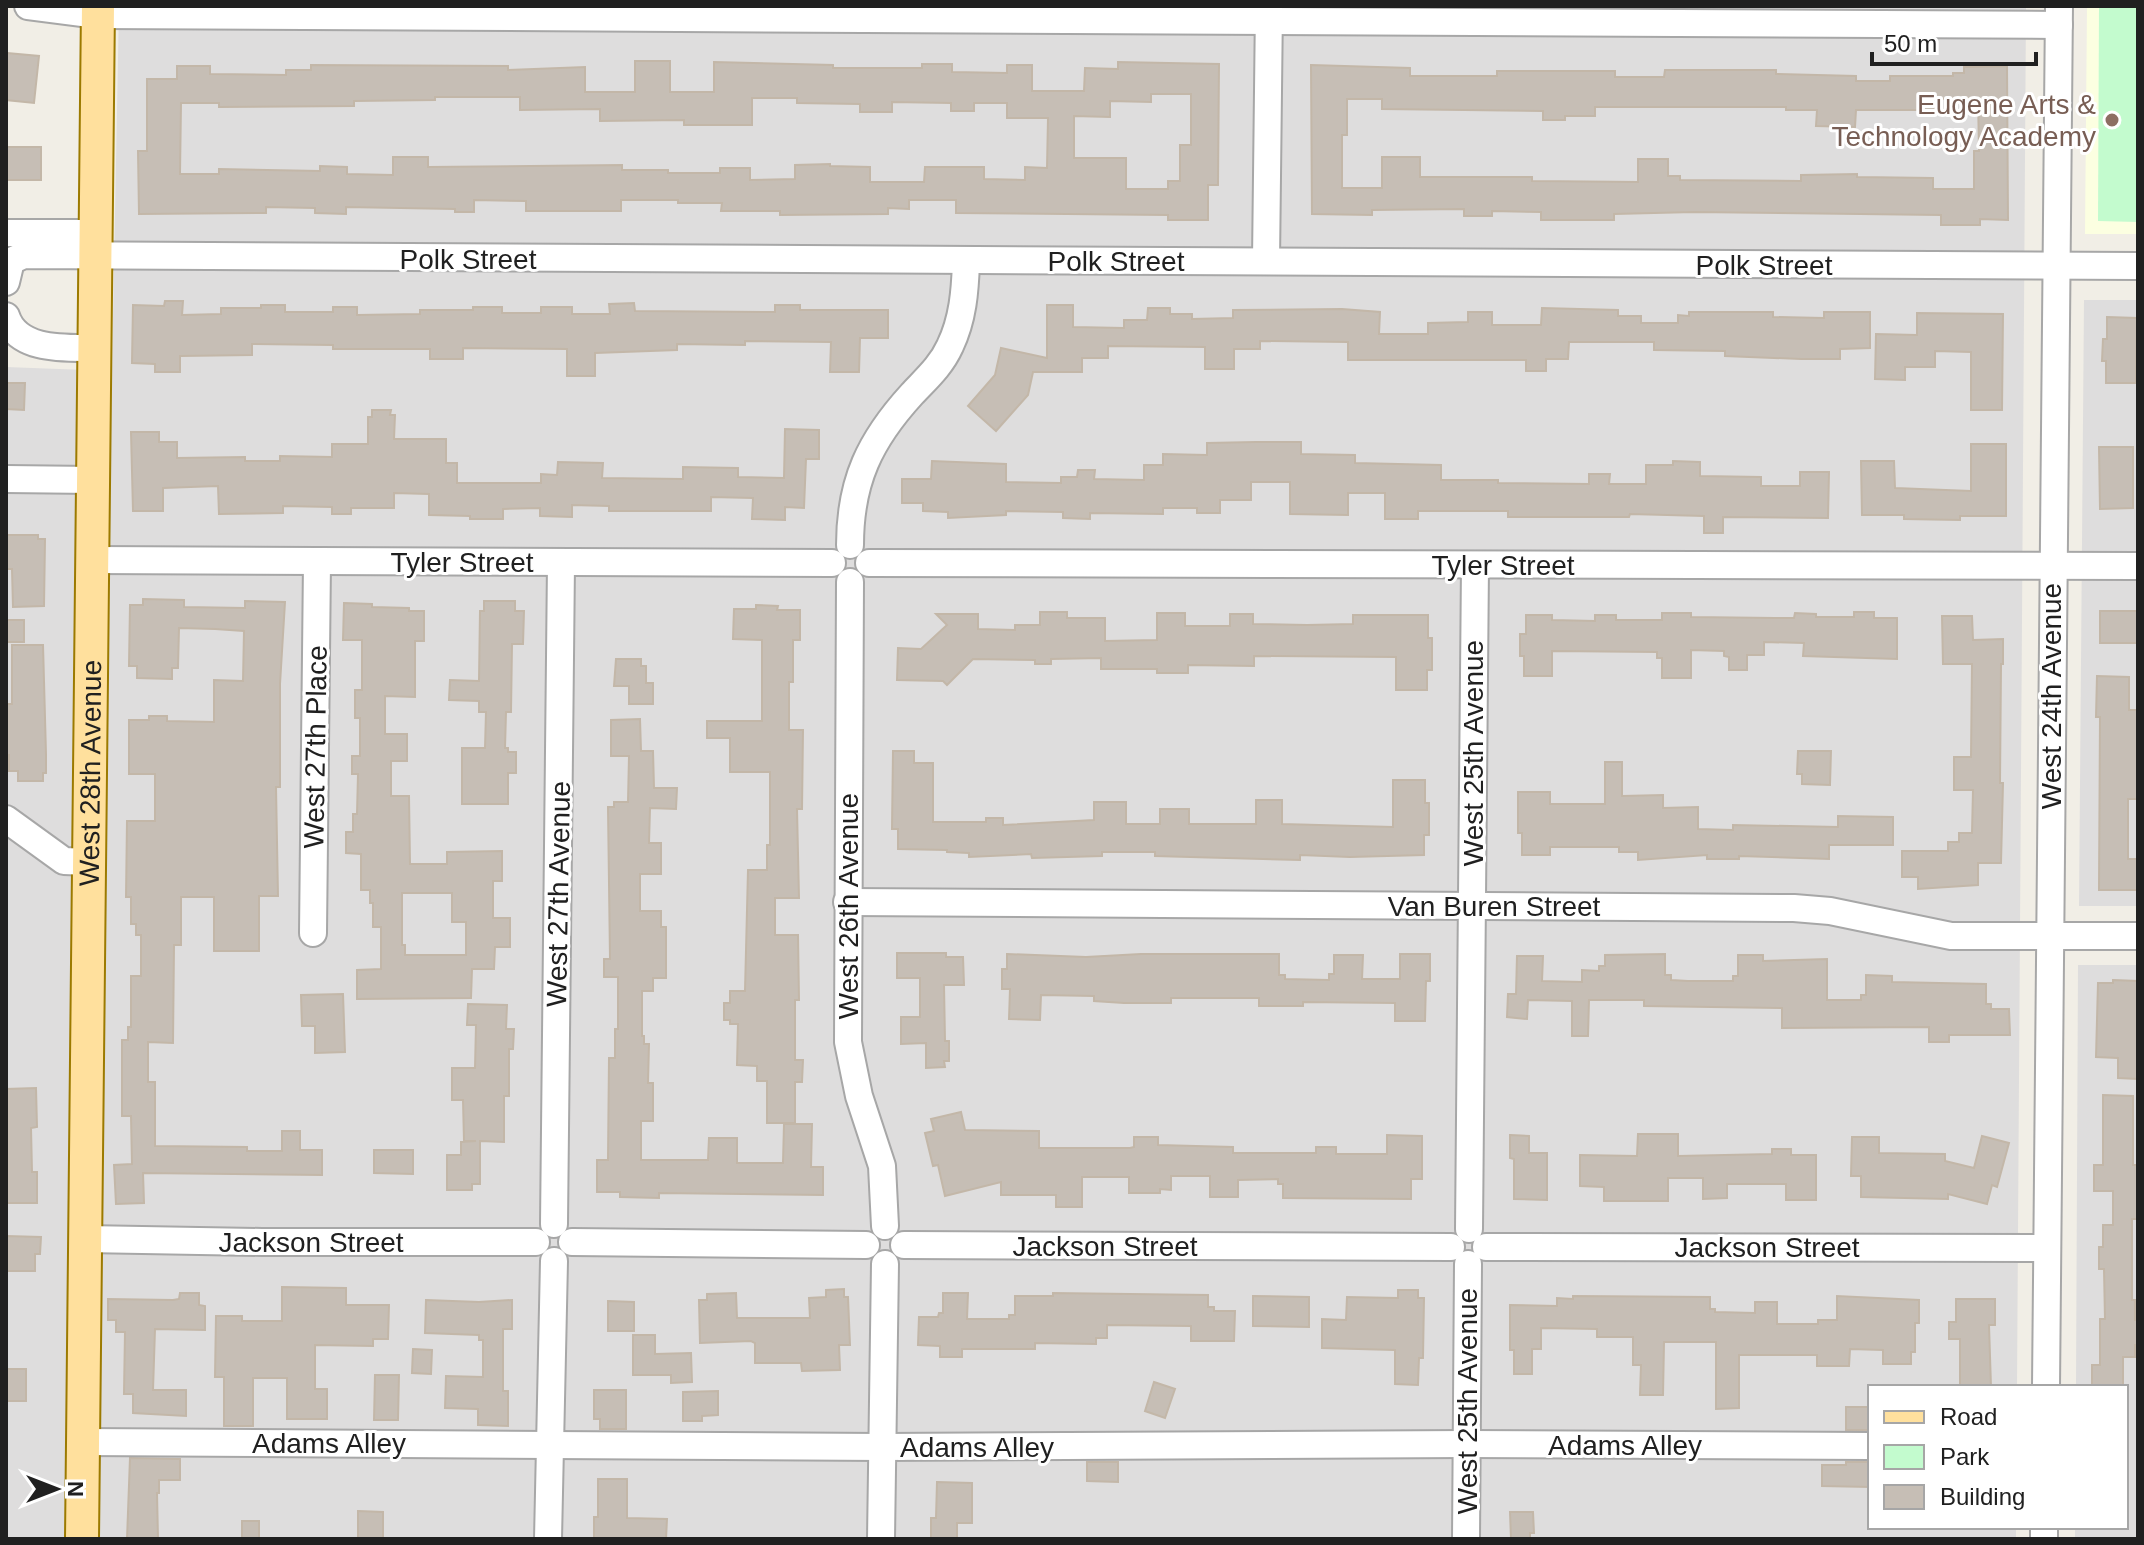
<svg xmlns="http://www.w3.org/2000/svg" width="2144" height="1545" font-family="Arial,sans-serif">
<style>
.residential{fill:#dedddd}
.education{fill:#fcffe1}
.park{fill:#c3fbce}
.building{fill:#c6beb5;stroke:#c3b7a8;stroke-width:2;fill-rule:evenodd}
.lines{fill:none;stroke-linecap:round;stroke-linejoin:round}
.minor-casing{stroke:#a7a7a7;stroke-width:30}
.major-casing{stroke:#9c7a00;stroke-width:36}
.minor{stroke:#fff;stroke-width:26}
.major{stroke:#ffe09d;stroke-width:32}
.education-dot{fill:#8d6e63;stroke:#fff;stroke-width:3}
.labels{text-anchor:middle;stroke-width:6;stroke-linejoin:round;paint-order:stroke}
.education-label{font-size:28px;fill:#785e54;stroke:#fff;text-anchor:end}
.street-label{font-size:28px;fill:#202020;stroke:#fff}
</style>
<rect width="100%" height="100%" fill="#f1eee6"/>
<!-- residential -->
<g class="residential">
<path d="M119,6H2026L2017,1387H1870V1527H2016V1539H6V367L112,371Z"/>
<path d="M2084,300H2138V906H2079Z"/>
<path d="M2078,965H2138V1539H2075V1527H2126V1387H2076Z"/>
</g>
<!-- education -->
<path class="education" d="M2087,6H2138V234H2085Z"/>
<!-- park -->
<path class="park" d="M2099,6H2138V222L2098,221Z"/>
<!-- building -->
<g class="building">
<path d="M7,53L39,56L34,103L6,100Z"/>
<path d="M635,61H670V92H714V62L833,65V68H922V64H952V72L1007,73V65H1032V91H1084L1085,68L1118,69V62L1219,64L1218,185H1208V220H1168V215L956,213V200H909V209L888,208V214L780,215V211H721L722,203H678V200H621V211H526V201L474,200V212H455V209L346,207V214L315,213V208L266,207V213L139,214L138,151H147V79H177V66H210V74L286,75V70H311V65L508,66V70L585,67V92H635ZM1151,94H1191V145H1180V181H1168V189H1126V158H1074V116L1110,117V101L1151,102ZM435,97H520V110L600,109V121L684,120V125H752V98H797V103L860,104V112H892V102L951,103V111H974V103H1007V118H1048L1047,168L1025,167V180L984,179V167H925L924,182H870V167L830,166V164L795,165V179L750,180V168H720V173H668V170H622V165L428,167V157H393V175L347,174V167L320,166V171L219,169V174H180L181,103H219V107L354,106V101L435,100Z"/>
<path d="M1311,65L1410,68V76H1497V71H1615V77H1664L1665,70H1776V74L1856,76V81H1890V76H1953V73H1964V67L2007,66L2008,220L1980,219V225H1941V215L1694,212L1614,214V220H1541V212L1492,211V216H1464V209L1372,210V215L1312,214ZM1978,98L1979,151H1974V189H1933V178L1857,177V174L1801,175V181L1680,180V176H1668V159H1638V182L1532,181V177H1420V157H1382V188H1342V135H1347V99H1382V109L1543,111V120H1565V116H1595V107H1786V110H1817L1816,126L1855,127L1856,110H1936V99Z"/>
<rect x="6" y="147" width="35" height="33"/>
<path d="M165,301H183L182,315L221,314V308H261V305H285V312H333V307H357V315L420,314V310H473V307H502V313H541V307H572V314H610L609,304L634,303L635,311L775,312V305H800V310H888V338H860L859,372H830L831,342L745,341V345L677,344V350L595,353V376H567V349L463,348V359H430V349H333V345L252,344V355L180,356V372H155V364L132,363L133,305L164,306Z"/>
<path d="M1047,305H1073V327L1124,328V320H1147L1148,308H1170V314H1192V319L1233,318V310L1342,309L1380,312L1379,334H1428V323L1468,322V312H1492V325H1541L1542,308L1618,310V316H1641V323H1678V315L1689,316V312H1773V317L1824,318V312H1870V348L1840,349V359H1801L1725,356V351L1654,350V342H1569L1568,359H1546V371H1526V360H1348V342L1260,341V349H1234V369H1205V347L1108,346V358H1082V372H1033L1028,395L996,431L968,406L995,375L1001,348L1047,358Z"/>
<path d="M1917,313L2003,314L2002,410H1971V352L1935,351V367H1905V380L1875,379L1876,334L1917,335Z"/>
<path d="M2107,317L2137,318L2136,383H2106V361H2102L2103,339H2107Z"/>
<path d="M6,383H25L24,410L6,409Z"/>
<path d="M372,410H391L390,415H395L394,439H446V463H457V483H541V474L557,475L558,462L603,463L602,478L683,479V467L738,468V477L784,478L785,429L819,430V459H806L804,508L785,507V520L752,519L753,498L711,497V511H609V506L572,505V517L540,516V508L503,509V519H470V516L429,515V494L394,493V508H351V514H332V507L283,506V513L219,514L218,486L163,488V511H133L131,432H159V442H177V458L245,457V461H280V456L332,457V444H368V417H372Z"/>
<path d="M1256,442H1301V454L1355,455V463L1441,465V480H1498V483L1589,484V474H1610L1609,484H1646V465H1673V461L1700,462V476L1761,477V486H1800V472H1829L1828,518L1723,517V533H1704V516L1630,514L1629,517H1508V511H1418V519H1385V493H1348V515L1290,514V482H1251V500H1220V513H1197V508H1163V514L1090,513V519L1063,518V512L1006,511V515L948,518V512L923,511V503H902V479H931L932,461L1006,464V482L1061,483V477H1077L1078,470H1095L1094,479L1144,480V465H1163V454L1207,455V443Z"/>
<path d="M1971,444H2006V516H1960V520L1904,519V515H1862L1861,461H1894L1895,488L1971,491Z"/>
<path d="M2099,447H2133V508L2100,509Z"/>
<path d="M6,535H38V539H45L44,606L13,607L12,569H6Z"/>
<path d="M143,599L184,600V607L245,608V601L285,602L280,684V787H276L278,896H259V951H214V897H181V945H174L173,1043L148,1042V1082H155V1146L247,1147V1151H282V1131H300V1150H322V1175L143,1173L144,1203L116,1204L114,1165L132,1164L131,1116H122V1040H128V1027H131V976H141V935H136V924H131V897H126L127,821H155V774H129V720H149V716H167V721L214,722V680L243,681L244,631L215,629L179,628L178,668H172V679L137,678V666H129L130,605H143Z"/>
<path d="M484,601H515V611H524L523,644H512L511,712H506L505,748H508V752H516V773H508V804H462V748H485L486,712H479V701L449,700L450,680L479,681L480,611H484Z"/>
<path d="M344,603L372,604V607L409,608V611H424V641H415V697L385,696V734H407V761H391V796H409L410,864H447V852L502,851V881H493V918H510V947H495L494,969H472L471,998L357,999V970L381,969V927H373V903H370V890H361V854L346,853V832H353V814H357L358,774H352V756H360V718H355V690H362V640H343ZM402,893H452V922H466V955H405V945H402Z"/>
<path d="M756,605L778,606L777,610H800V640H793V682H789V730H803L802,809H797L799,898H775V935H798L799,1000H795V1060H803L802,1082H795V1123H767V1081H757V1066L737,1065L738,1024H730V1020H724V1003H730V991H745L748,870H767V845H770V772H730V738H707V721H762V640L733,639L734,609H756Z"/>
<rect x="2100" y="611" width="38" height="32"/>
<path d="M1040,612H1067V618H1105V641L1157,640V613H1185V626H1230V614H1253V624L1307,625L1353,624V615H1428V638H1432V670H1427V690H1396V657L1254,656V666L1188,665V673H1157V669H1101V658L1051,659V664H1035V660L973,659L947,685L943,681L897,680L898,648L921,649L947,625L936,614H978V629L1015,630V625H1040Z"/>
<path d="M1854,612H1874V618H1897V659L1803,656L1804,643L1764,642V655H1747V670H1729V657L1724,656V651L1691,650V678H1662V658H1657V652L1552,651V676H1524V656H1520V634H1526V615H1552V620L1595,621V615H1616V620H1662V613H1691V617L1775,618H1794L1795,613L1816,614V617H1854Z"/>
<path d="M1942,616H1972L1973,640L2003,639V664H2001L2000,783H2003L2001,863H1978V885L1918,889V877H1902V851H1948V842H1959V833H1972L1973,790H1954V757H1971L1972,664H1943Z"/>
<rect x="6" y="620" width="18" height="22"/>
<path d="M12,645H43L46,754V773H43V781H18V771H9V755H6V704H12Z"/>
<path d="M616,659H641V666H646V683H653V704H629V686H614Z"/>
<path d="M2097,676L2129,677V710H2138V799H2128V859H2138V890H2099L2100,717H2096Z"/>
<path d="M640,719L641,751H653L654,788H677L676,809L650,808L649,843H661V874H640V911H661V927H666V978H653V991H642V1036H644V1044H649L648,1083H653V1121H641V1160H708L709,1138H737V1163H783L784,1124H812L811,1167H823V1195L659,1193V1198L620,1197V1192H597V1160H608L609,1058H615V1029H618V977H604V959H610L608,807H614V802H628L629,756H611V720Z"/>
<path d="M893,751H914V763H933V822H986V818H1003V825L1094,820V802H1126V824H1160V809H1189V824H1256V800H1282V824L1393,827V780H1425V803H1429V835H1424V855L1350,857L1300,855V860L1155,856V852H1102V856L1032,858L1031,854L969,857V853L947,852V850L898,849V829H892Z"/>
<path d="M1798,751H1831L1830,785L1802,784V774H1797Z"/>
<path d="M1605,762H1622V796L1663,795V808L1698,807V829L1733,830V825L1838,827V816L1893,817V845H1829V859L1739,856V859H1707V855L1638,860V852H1619V847H1550V855H1522V833H1518V792H1550V804H1605Z"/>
<path d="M897,953H946V957H963L964,985H944L945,1041H949V1061H944L945,1067L926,1068V1043L901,1044V1017H920V978H897Z"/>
<path d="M1007,954L1086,957L1141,954H1279V975H1285V979L1329,980V974H1334V955H1363L1362,979H1400V954H1430V981H1426L1425,1021H1395V1003L1303,1002V1006H1259V998H1171V1003H1124L1094,1001V996L1041,995L1040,1020L1009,1019L1010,989H1002V969H1007Z"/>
<path d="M1665,954V975H1671V980L1688,981H1733V976H1738V955H1763V961L1827,959V1000H1861V995H1866V975L1892,976V982L1986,984V1004H1991V1009H2009L2010,1035H1949V1042H1929V1027L1782,1028V1008L1644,1006V1000H1589L1588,1036H1572V1001L1528,1000L1527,1019L1507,1017L1508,994H1516L1517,956H1543L1542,981L1582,982V970L1599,971V966H1605V955Z"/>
<path d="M2113,980L2138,981V1079L2118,1078V1058L2096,1057L2098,983H2113Z"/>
<path d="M343,994L345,1052L315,1053V1026H302L301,995Z"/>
<path d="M468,1004L507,1005L506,1029H514L513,1049H509V1096H504V1142L480,1141V1184H472V1190H447V1155H461V1142L476,1141H464L463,1100H452V1068H475L476,1025H467Z"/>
<path d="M36,1088L37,1127L31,1128L32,1172H37V1203H6V1089Z"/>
<path d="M2103,1095L2133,1096V1165H2138V1214L2137,1219H2132V1300H2135V1320H2138V1345H2135V1357H2123V1387H2092V1365H2100V1319H2105L2104,1269H2099V1247H2103V1225H2113V1191H2094V1165H2103Z"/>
<path d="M961,1112L965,1130L1039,1131V1148H1130L1134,1147V1137H1158V1145L1233,1147V1153H1316V1147H1336V1154H1387V1135L1422,1136V1179H1411V1199L1283,1198V1184H1278V1179L1238,1180V1197H1210V1176H1171V1190L1160,1189V1193H1129V1177H1082V1207H1056V1195H1001V1182L945,1196L938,1165L933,1166L925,1133L934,1131L931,1119Z"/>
<path d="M1638,1134H1678V1156L1772,1154V1149H1791V1155H1816V1200H1786V1184H1727V1198L1703,1199V1178H1668V1201H1604V1187L1580,1186V1155L1637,1156Z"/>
<path d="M1510,1135L1529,1136V1153H1547V1200L1514,1199V1159L1510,1158Z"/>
<path d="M1982,1136L2009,1143L1997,1187L1992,1185L1987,1204L1948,1194V1199L1861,1197V1176H1851L1852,1137H1879V1153L1945,1154V1161L1974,1168Z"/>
<path d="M374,1150H413V1174L374,1173Z"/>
<path d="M6,1236L41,1237L40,1254H35V1271H6Z"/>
<path d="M282,1287L346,1288V1305H389L388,1339H373V1346L315,1345V1389H327V1419H287V1378H253V1426H224V1377H215L216,1316H242V1321H282Z"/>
<path d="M844,1289V1297H848L850,1345H839L840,1370L802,1371L801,1363H755V1343L751,1341L700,1343L699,1300H707V1294L736,1293L737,1318H810L809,1298L826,1297V1290Z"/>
<path d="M1398,1290H1418V1298H1424L1423,1358H1419L1418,1385L1395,1384V1350L1322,1348V1319L1346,1320L1347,1297L1398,1298Z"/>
<path d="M180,1293H199V1305L205,1306V1330L155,1329L153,1390H186V1416L133,1413V1394H124L125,1332H116V1320H108V1299L173,1300L179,1299Z"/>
<path d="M943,1293H968L967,1319H1009V1315H1015V1296H1053V1293L1208,1295V1307H1214V1311H1235L1234,1341H1191V1326L1107,1325V1338H1096V1344L1035,1343V1349H962V1357H940V1346L918,1345L919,1317H938L939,1313H943Z"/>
<path d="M1253,1296L1309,1297V1327L1253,1326Z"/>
<path d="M1573,1296L1710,1297V1309H1715V1312L1755,1313V1302H1777V1324H1818V1320H1837V1296L1919,1300V1323H1915V1352H1911V1364H1883V1350L1850,1349L1849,1366H1817V1355H1739V1408L1716,1409V1342H1664L1663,1395H1640L1641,1365H1633V1337H1597V1329L1541,1328V1349H1532V1374H1514V1350H1510V1305L1557,1306V1298L1573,1299Z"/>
<path d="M1956,1299H1995V1325H1989L1991,1387H1960V1339H1949V1322H1956Z"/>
<path d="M426,1300L479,1302L512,1300V1329H503V1391H508V1426L478,1425V1409L445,1408L446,1376L483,1377V1340H479V1335L425,1333Z"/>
<path d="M608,1301L634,1302V1331H608Z"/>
<path d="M633,1335H655V1354L691,1353L692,1382L671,1383V1375H633Z"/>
<path d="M413,1349L432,1350L431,1374L412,1373Z"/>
<rect x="6" y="1369" width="20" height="32"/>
<path d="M375,1375H399L398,1420H374Z"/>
<path d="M1154,1382L1175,1389L1165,1418L1145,1411Z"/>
<path d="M594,1390H626V1429H600V1419H594Z"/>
<path d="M718,1391V1415L702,1416V1421H683V1392Z"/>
<rect x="1846" y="1407" width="23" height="23"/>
<path d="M130,1458L180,1459V1480H159V1493H157L158,1539H127Z"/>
<path d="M1087,1462H1118V1482L1087,1481Z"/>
<path d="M1846,1462H1869L1870,1487L1822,1486V1465H1846Z"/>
<path d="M598,1479H627V1518L667,1519L666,1539H594V1517H598Z"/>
<path d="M937,1482L972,1483V1523H957V1539H931V1518H936Z"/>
<path d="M358,1511L383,1512V1539H358Z"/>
<path d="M1510,1512H1533L1534,1533H1530V1539H1511Z"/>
<rect x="242" y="1521" width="17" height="18"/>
</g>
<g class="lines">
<!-- minor casing -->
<g class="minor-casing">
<g id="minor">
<path d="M28,6L98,15L2059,25"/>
<path d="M6,233H94"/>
<path d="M1266,261L1269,6"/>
<path d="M6,282L11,261L24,255L2138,266"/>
<path d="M6,316C17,351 64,348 94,348"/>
<path d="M6,479L93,480"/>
<path d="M850,545C850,481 870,440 912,394C926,379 941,366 950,346C963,319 965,291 966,262"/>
<path d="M92,560L832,563"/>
<path d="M869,563L2138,566"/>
<path d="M850,582L848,1042L859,1096L882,1166L885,1226"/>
<path d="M6,819L64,861L89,862"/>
<path d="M847,902L1794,908L1830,911L1951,936H2138"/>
<path d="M313,933L317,562"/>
<path d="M554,1224L561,563"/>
<path d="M1469,1229L1475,565"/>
<path d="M85,1239L262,1242H536"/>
<path d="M572,1242L866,1245"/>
<path d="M904,1245L1451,1247"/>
<path d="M1486,1247L2047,1248"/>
<path d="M2046,1387L2059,6"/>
<path d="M83,1442L882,1447L1467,1444L1870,1446"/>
<path d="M548,1539L554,1261"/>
<path d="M881,1539L885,1264"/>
<path d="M1466,1539L1468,1264"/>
<path d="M2044,1539V1527"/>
</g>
</g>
<!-- major casing -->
<g class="major-casing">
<g id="major">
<path id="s1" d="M82,1539L98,6"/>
</g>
</g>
<!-- minor -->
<use href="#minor" class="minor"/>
<!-- major -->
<use href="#major" class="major"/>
</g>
<!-- markers -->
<circle class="education-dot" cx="2112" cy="120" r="8"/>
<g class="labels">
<!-- education labels -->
<g class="education-label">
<text x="2096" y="114">Eugene Arts &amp;<tspan x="2096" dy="32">Technology Academy</tspan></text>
</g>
<!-- street labels -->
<g class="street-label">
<text x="468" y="269">Polk Street</text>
<text x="1116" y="271">Polk Street</text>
<text x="1764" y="275">Polk Street</text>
<text x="462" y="572">Tyler Street</text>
<text x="1503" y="575">Tyler Street</text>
<text transform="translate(2051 696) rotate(-90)" y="10">West 24th Avenue</text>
<text transform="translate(315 747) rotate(-89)" y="10">West 27th Place</text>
<text transform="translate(1473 753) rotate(-90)" y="10">West 25th Avenue</text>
<text dy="10" stroke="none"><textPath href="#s1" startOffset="766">West 28th Avenue</textPath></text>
<text transform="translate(558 894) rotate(-89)" y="10">West 27th Avenue</text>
<text transform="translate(848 906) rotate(-90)" y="10">West 26th Avenue</text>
<text x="1494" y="916">Van Buren Street</text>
<text x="311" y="1252">Jackson Street</text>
<text x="1105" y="1256">Jackson Street</text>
<text x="1767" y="1257">Jackson Street</text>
<text transform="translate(1467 1401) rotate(-90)" y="10">West 25th Avenue</text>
<text x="329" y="1453">Adams Alley</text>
<text x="1625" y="1455">Adams Alley</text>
<text x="977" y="1457">Adams Alley</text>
</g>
</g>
<!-- border -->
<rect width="2144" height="1545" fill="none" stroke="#202020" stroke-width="16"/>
<!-- legend -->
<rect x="1868" y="1385" width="260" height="144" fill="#ffffff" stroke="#a6a6a6" stroke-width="2"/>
<rect x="1884" y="1411" width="40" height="12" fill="#ffe09d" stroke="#a6a6a6" stroke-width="2"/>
<text x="1940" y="1425" font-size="24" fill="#202020">Road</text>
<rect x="1884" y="1445" width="40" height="24" fill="#c3fbce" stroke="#a6a6a6" stroke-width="2"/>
<text x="1940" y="1465" font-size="24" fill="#202020">Park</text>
<rect x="1884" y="1485" width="40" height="24" fill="#c6beb5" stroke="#a6a6a6" stroke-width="2"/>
<text x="1940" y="1505" font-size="24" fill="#202020">Building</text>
<!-- north arrow -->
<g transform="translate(56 1489) rotate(90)" stroke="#ffffff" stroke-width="6" paint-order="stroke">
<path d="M0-6L14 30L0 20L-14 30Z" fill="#202020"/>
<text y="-12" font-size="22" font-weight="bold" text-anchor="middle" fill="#202020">N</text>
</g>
<!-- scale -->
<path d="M1872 52v12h164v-12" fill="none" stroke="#202020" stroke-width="4"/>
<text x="1884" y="52" font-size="24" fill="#202020" stroke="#ffffff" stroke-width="6" paint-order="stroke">50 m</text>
</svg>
